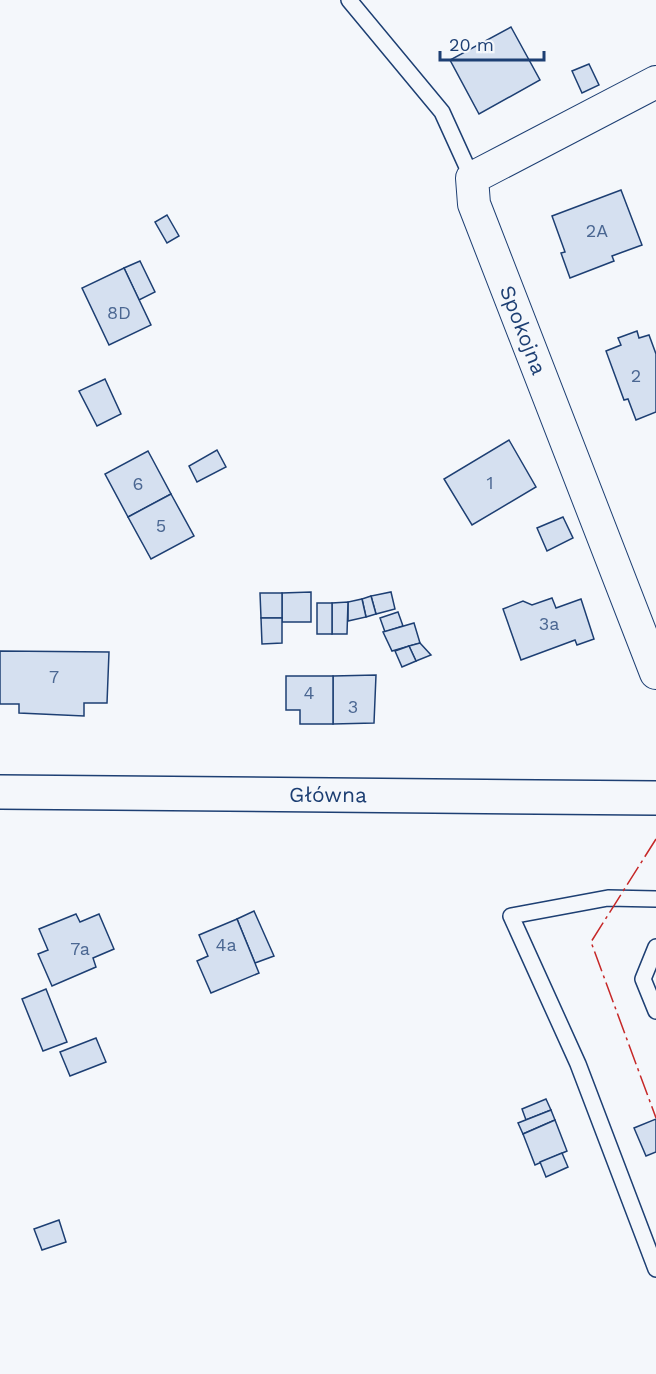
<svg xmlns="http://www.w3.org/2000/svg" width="656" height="1374" font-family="'Work Sans',sans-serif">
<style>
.building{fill:#d5e0f0;stroke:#1d3f73;stroke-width:1.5}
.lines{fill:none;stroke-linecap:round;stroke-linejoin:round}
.service-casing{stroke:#1d3f73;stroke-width:18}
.minor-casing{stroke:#1d3f73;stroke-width:34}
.secondary-casing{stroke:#1d3f73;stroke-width:36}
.service{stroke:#f4f7fb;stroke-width:15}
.minor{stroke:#f4f7fb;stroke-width:32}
.secondary{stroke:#f4f7fb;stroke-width:33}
.power{stroke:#c62828;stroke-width:1.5;stroke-dasharray:21 4.5 3 4.5;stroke-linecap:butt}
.labels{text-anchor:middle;stroke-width:4.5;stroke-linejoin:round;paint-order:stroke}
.number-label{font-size:18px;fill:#4b6792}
.street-label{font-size:21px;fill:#1d3f73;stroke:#f4f7fb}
</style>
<rect width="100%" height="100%" fill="#f4f7fb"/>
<!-- building -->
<g class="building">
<path d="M511,27L540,80L479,114L450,60Z"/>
<path d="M589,64L599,85L582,93L572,71Z"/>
<path d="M621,190L642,245L612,256L614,261L570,278L561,253L565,252L552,216Z"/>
<path d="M167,215L179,236L167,243L155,222Z"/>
<path d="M140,261L155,292L139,300L124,268Z"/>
<path d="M124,268L151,325L109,345L82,288Z"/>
<path d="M637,331L639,338L649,335L656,354V412L636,420L628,399L624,400L606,351L621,345L618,338Z"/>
<path d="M105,379L121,414L97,426L79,391Z"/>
<path d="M509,440L536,487L472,525L444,479Z"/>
<path d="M217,450L226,467L197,482L189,466Z"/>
<path d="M148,451L171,494L128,517L105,474Z"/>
<path d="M171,494L194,536L151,559L128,517Z"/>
<path d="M563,517L573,538L547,551L537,528Z"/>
<path d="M311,592V622H282V593Z"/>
<path d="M391,592L395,609L376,614L371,596Z"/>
<path d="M260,593H282V618H261Z"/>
<path d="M371,596L376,614L366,617L362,599Z"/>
<path d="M552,598L556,608L581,599L594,639L577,645L575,640L521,660L503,609L523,601L532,605Z"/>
<path d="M362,599L366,617L348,621V602Z"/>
<path d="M348,602L347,634H332V603Z"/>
<rect x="317" y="603" width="15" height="31"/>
<path d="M398,612L403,626L385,632L380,618Z"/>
<path d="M261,618H282V643L262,644Z"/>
<path d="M414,623L420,643L392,651L383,632Z"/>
<path d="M420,643L431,655L416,661L409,646Z"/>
<path d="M409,646L416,661L402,667L395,651Z"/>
<path d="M0,651L109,652L107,703H84V716L19,713V704H0Z"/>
<path d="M376,675L374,723L333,724V676Z"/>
<path d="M286,676H333V724H300V710H286Z"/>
<path d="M254,911L274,956L255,963L237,919Z"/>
<path d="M76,914L80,922L99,914L114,949L93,958L96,967L52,986L38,954L48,950L39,929Z"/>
<path d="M237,919L259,973L211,993L197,961L208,956L199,935Z"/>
<path d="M46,989L67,1042L43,1051L22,999Z"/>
<path d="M96,1038L106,1062L70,1076L60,1052Z"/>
<path d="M546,1099L551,1110L526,1120L522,1109Z"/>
<path d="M551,1110L555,1120L523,1134L518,1123Z"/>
<path d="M656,1119V1152L646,1156L634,1128Z"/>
<path d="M555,1120L567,1151L535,1165L523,1134Z"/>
<path d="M562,1153L568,1167L546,1177L540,1162Z"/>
<path d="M59,1220L66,1242L42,1250L34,1229Z"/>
</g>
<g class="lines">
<!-- service casing -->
<g class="service-casing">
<g id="service">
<path d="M349,0L442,112L472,178"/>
<path d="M656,899L608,898L511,916L578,1064L656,1269"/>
<path d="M656,947L643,979L656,1011"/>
</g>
</g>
<!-- minor casing -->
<g class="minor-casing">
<g id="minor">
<path id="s1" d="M656,82L472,178L474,204L656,673"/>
</g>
</g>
<!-- secondary casing -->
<g class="secondary-casing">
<g id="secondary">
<path id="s2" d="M0,792L656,798"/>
</g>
</g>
<!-- service -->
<use href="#service" class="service"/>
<!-- minor -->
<use href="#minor" class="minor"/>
<!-- secondary -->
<use href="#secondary" class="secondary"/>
<!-- power -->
<path class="power" d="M656,839L591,942L656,1118"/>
</g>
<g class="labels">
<!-- number labels -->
<g class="number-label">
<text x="597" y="237">2A</text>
<text x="119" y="319">8D</text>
<text x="636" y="382">2</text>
<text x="490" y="489">1</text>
<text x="138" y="490">6</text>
<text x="161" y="532">5</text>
<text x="549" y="630">3a</text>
<text x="54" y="683">7</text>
<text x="309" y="699">4</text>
<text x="353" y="713">3</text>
<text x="226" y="951">4a</text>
<text x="80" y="955">7a</text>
</g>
<!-- street labels -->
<g class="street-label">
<text dy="7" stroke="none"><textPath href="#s1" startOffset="369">Spokojna</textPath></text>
<text dy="7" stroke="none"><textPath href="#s2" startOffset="328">Główna</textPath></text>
</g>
</g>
<!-- scale -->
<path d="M440 51v9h104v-9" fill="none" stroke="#1d3f73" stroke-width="3"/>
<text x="449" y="51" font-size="18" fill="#1d3f73" stroke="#f4f7fb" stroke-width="4.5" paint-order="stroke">20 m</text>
</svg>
